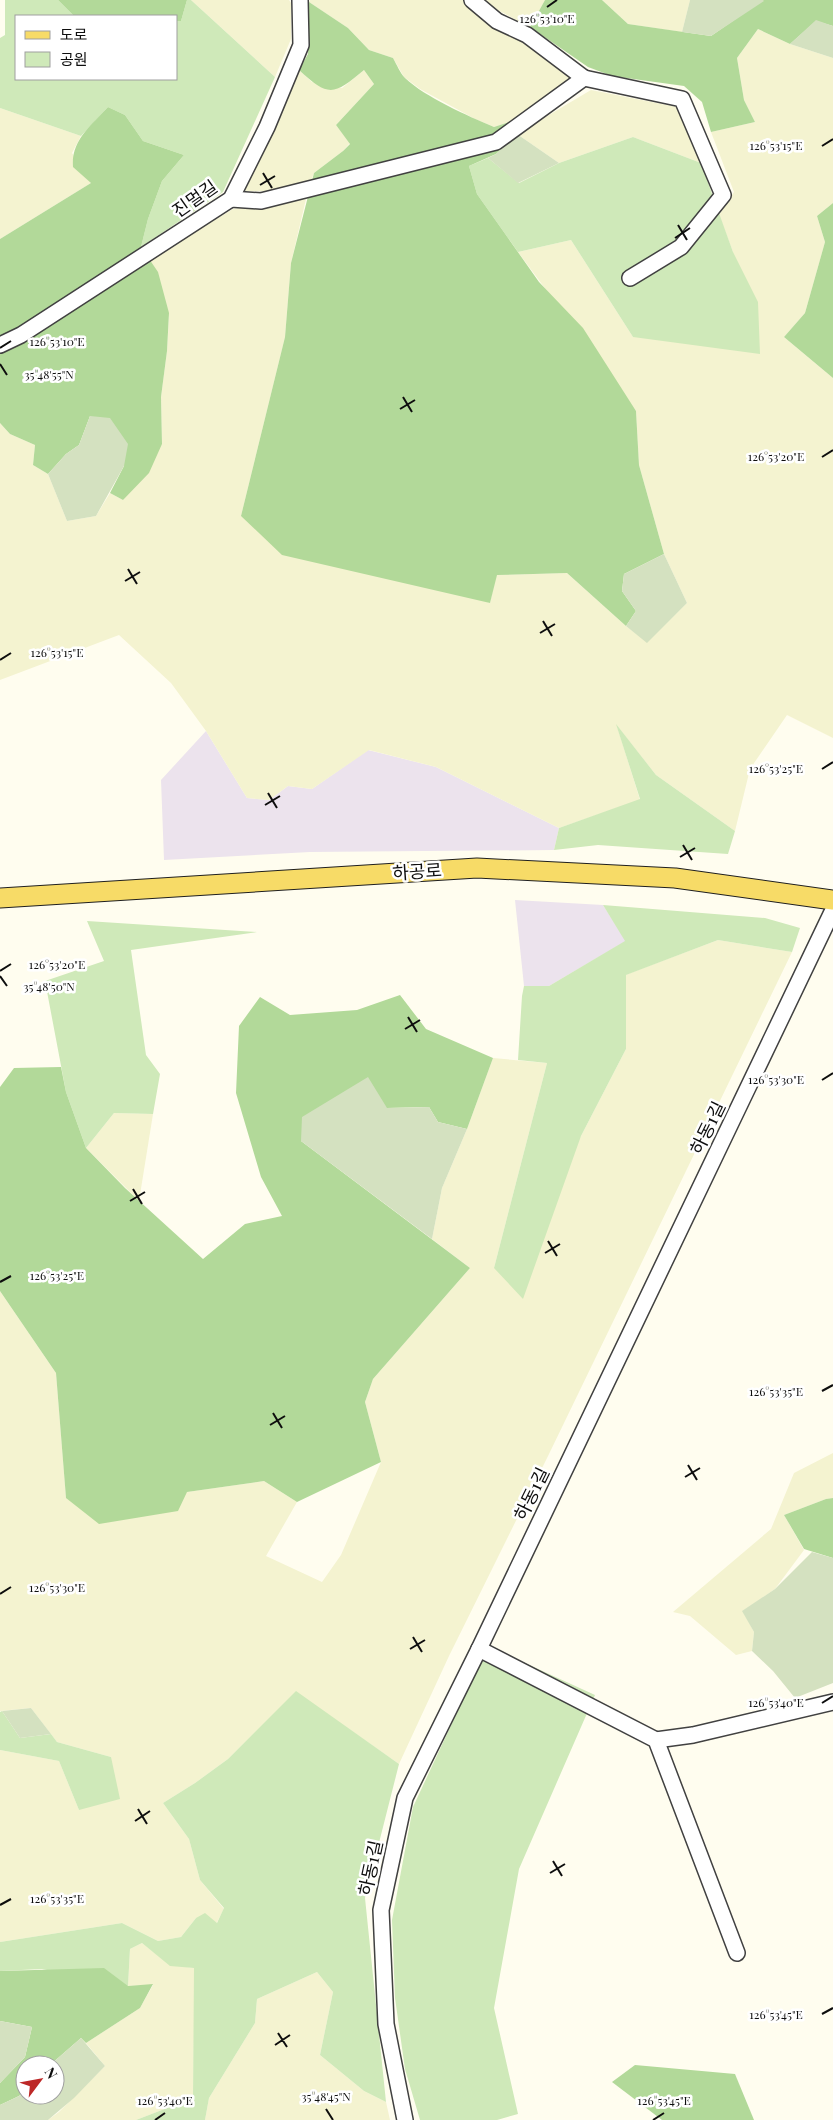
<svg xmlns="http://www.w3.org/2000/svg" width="833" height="2120" font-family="'Playfair Display','Noto Sans KR',serif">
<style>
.industrial{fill:#ece3ed}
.farmland{fill:#f4f3d0}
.green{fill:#cfe9b9}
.forest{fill:#b2d999}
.cemetery{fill:#d4e1c0}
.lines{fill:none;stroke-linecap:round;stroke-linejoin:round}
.minor-casing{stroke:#414141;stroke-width:18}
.major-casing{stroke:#1f1f1f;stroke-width:21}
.minor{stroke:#fff;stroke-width:15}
.major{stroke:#f7db67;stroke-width:19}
.ticks{fill:none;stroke:#0e0e0e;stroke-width:2}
.labels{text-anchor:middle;stroke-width:5;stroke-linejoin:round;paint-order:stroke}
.street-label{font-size:18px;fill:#0e0e0e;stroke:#fff}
.ticks-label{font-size:12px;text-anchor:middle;fill:#0e0e0e;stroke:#fff;stroke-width:5;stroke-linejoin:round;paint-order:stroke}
</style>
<rect width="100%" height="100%" fill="#fffdef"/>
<!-- industrial -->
<g class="industrial">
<path d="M206,731L247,798L269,800L288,786L312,789L368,750L436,767L559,828L554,850L310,852L164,860L161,780Z"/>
<path d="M515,900L603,905L626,941L549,986H524Z"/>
</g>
<!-- farmland -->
<g class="farmland">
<path d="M191,0H289L291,3V39L275,77Z"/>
<path d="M310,0H466L485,22L521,39L571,78L512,121L494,127L475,119L420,89L404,77L393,58L369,50L348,28L309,2Z"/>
<path d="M485,0H545L530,27L492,7Z"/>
<path d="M602,0H690L682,32L628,24Z"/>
<path d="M758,29L790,44L833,58V203L817,216L825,242L805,313L784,337L833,378V738L787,715L750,769L735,831L656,775L617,726L640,800L559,828L436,767L369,750L312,789L288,786L269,800L247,798L206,731L171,683L119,635L0,680V423L10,434L35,445L33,465L48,474L67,521L96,516L110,493L123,500L162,444L161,397L167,351L169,317L149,259L233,209L306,199L291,263L285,337L241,516L490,603L496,575L567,573L626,626L647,642L687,603L664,554L639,465L636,411L518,252L571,240L633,337L733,252L719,215L734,192L711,132L755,122L744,100L737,58Z"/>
<path d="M299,70L312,82L342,88L364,70L374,84L336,125L350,143L343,151L314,173L311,181L270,191H245Z"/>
<path d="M591,90L677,107L701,163L633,137L559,163L517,134Z"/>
<path d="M0,108L81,136L72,153L91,183L0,239Z"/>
<path d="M718,940L792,952L549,1454L449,1656L399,1764L296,1692L228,1759L195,1783L163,1803L189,1839L200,1880L224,1909L216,1924L196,1918L181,1937L158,1941L122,1923L0,1942V1750L59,1761L79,1810L111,1757L57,1742L31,1708L0,1711V1291L56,1373L66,1498L187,1492L264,1481L297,1502L266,1556L322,1582L341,1555L381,1462L365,1402L373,1379L470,1268L432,1239L442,1188L467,1129L493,1058L547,1063L494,1268L581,1136L626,1049L625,975Z"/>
<path d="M114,1113L153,1114L139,1201L86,1148Z"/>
<path d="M833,1453V1498L826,1499L784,1515L804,1550L775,1589L743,1611L754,1632L752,1651L736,1655L690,1616L673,1612L771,1529L794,1473Z"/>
<path d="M142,1943L170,1965L195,1968L193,2098L136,2120H48L59,2112L105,2066L86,2043L140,2008L153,1985L128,1986L130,1949Z"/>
<path d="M317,1972L333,1992L320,2055L364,2091L386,2102L390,2120H205L209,2098L255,2023L257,1999Z"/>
</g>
<!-- green -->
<g class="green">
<path d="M5,0H58L74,16H16V79H176V21H181L187,0H191L275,77L223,192L141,247L148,219L162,181L184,155L143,141L125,115L108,107L81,136L0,108V38L5,35Z"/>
<path d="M633,137L701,163L733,252L758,302L760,354L633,337L571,240L518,252L477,194L469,166L488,158L519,183L559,163Z"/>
<path d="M616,724L656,775L735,831L728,854L598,845L554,850L559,828L640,799Z"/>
<path d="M603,905L765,918L800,928L792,952L718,940L626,975V1049L581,1136L523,1299L494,1268L547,1063L518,1060L522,996L524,986H549L625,941Z"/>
<path d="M87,921L257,932L131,950L146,1055L160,1074L153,1114L114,1113L86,1148L66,1092L45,981L104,961Z"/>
<path d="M488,1646L595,1695L519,1869L494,2008L518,2114L497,2120H420L405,2069L395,1998L392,1920L413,1807Z"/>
<path d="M296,1691L399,1764L365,1898L386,2102L364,2091L320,2055L333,1992L317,1972L257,1999L255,2023L209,2098L205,2120H136L193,2098L194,1968L170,1966L142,1943L130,1949L128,1986L42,1969L0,1971V1942L122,1923L158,1941L181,1937L196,1918L205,1913L217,1923L224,1908L200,1880L189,1839L163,1803L195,1783L228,1759Z"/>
<path d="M2,1711L20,1738L51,1734L57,1742L111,1757L120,1799L79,1810L59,1761L0,1750V1712Z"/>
</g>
<!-- forest -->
<g class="forest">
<path d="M58,0H187L181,21H176V16H74Z"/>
<path d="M545,0H602L628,24L711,36L763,0H833V26L816,21L790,44L758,29L737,58L744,100L755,122L711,132L702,102L684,86L612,76L588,67L530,27Z"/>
<path d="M309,2L348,28L369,50L393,58C397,65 400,73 405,78C425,97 468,116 494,127L512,121L517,134L496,154L469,166L477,194L539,282L583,328L636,411L639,465L664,554L624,574L622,591L636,611L626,626L567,573L497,575L490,603L282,555L241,516L285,337L291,263L314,173L343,151L350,144L336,125L374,84L364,70C334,95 329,98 299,70L308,54Z"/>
<path d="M108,107L125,115L143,141L184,155L162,181L148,219L141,247L158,272L169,313L167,351L161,397L162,444L149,473L123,500L110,493L124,466L90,416L79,445L66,454L48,474L33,465L35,445L10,434L0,423V239L91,183L73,167C71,140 91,126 108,107Z"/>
<path d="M833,203V378L784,337L805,313L825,242L817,216Z"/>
<path d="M400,995L426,1029L493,1058L467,1129L438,1122L429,1107L387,1108L301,1141L470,1268L373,1379L365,1402L381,1462L297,1502L264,1481L187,1492L178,1511L99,1524L66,1498L56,1373L0,1291V1087L14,1068L61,1067L66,1092L86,1148L125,1188L203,1259L245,1224L282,1216L261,1177L236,1093L239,1026L260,997L290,1015L357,1010Z"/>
<path d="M833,1498V1558L804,1549L784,1515L826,1499Z"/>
<path d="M104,1968L128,1986L153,1984L140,2008L86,2043L81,2038L50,2065H25V2090L19,2096L0,2105V2083L25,2057L32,2027L0,2021V1971Z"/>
<path d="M635,2065L735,2074L754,2120H662L612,2082Z"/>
</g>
<!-- cemetery -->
<g class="cemetery">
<path d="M690,0H763L764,1L711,36L682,32Z"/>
<path d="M816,20L833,26V58L790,44Z"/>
<path d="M517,134L559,163L518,183L488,158L496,154Z"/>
<path d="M90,416L110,418L128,444L124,466L96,516L67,521L48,474L66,454L79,445Z"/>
<path d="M664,554L687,603L647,643L626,626L636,611L622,591L624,574Z"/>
<path d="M368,1077L387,1108L429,1107L438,1122L467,1129L442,1188L432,1239L301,1141L302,1117Z"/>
<path d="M812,1552L833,1558V1683L795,1698L773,1671L752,1651L754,1632L742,1611L775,1589Z"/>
<path d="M31,1708L51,1734L20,1738L2,1711Z"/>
<path d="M0,2021L32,2027L25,2057L0,2083Z"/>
<path d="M81,2038L105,2066L74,2098L48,2120H0V2105L19,2096L25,2090V2095H55V2065H50Z"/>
</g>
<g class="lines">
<!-- minor casing -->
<g class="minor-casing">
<g id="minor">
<path d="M472,0L497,21L527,35L584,78"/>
<path d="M231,199L261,201L496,142L584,78L682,99L723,195L681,247L630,278"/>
<path d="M0,345L21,335L231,199L267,127L301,45L300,0"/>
<path d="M479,1649L656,1740L737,1953"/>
<path d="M656,1740L693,1735L833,1702"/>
<path d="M405,2120L386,2024L381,1910L405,1798L479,1649L833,910"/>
</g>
</g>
<!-- major casing -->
<g class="major-casing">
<path id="major" d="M0,898L477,868L675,878L833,900"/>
</g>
<!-- minor -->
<use href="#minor" class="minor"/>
<!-- major -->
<use href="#major" class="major"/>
</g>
<!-- ticks -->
<path class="ticks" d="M547,7L557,0M822,146L833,139M263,173L272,188M260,185L275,176M678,225L687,240M675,238L690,228M0,348L11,341M0,364L7,375M403,397L412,412M400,409L415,400M822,457L833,450M128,569L137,584M125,581L140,572M543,621L552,636M540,633L555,624M0,660L11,653M822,769L833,762M268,793L277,808M265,805L280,796M683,845L692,860M680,857L695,848M0,971L11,964M0,976L7,986M408,1017L417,1032M405,1029L420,1020M822,1080L833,1073M133,1189L142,1204M130,1201L145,1192M548,1241L557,1256M545,1253L560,1244M0,1282L11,1276M822,1391L833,1385M273,1413L282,1428M270,1425L285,1416M688,1465L697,1480M685,1477L700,1468M0,1594L11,1587M413,1637L422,1652M410,1649L425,1640M822,1703L833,1696M138,1809L147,1824M135,1821L150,1811M553,1861L562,1876M550,1873L565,1864M0,1905L11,1899M822,2014L833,2008M278,2033L287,2047M275,2045L290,2035M326,2109L333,2120M155,2120L165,2113M653,2120L664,2113"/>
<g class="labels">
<!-- street labels -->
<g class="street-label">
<text transform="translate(195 199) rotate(-35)" y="6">진멀길</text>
<text transform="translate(417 872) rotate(-4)" y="6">하공로</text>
<text transform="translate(708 1128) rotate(-64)" y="6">하동1길</text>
<text transform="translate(532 1494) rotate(-64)" y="6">하동1길</text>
<text transform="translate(371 1868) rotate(-78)" y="6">하동1길</text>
</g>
</g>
<g class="ticks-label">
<text x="547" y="23">126°53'10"E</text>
<text x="776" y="150">126°53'15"E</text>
<text x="57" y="346">126°53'10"E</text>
<text x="49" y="379">35°48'55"N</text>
<text x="776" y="461">126°53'20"E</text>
<text x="57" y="657">126°53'15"E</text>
<text x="776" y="773">126°53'25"E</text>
<text x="57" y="969">126°53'20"E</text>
<text x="49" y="991">35°48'50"N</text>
<text x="776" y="1084">126°53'30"E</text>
<text x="57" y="1280">126°53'25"E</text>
<text x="776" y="1396">126°53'35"E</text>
<text x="57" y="1592">126°53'30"E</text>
<text x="776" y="1707">126°53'40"E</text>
<text x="57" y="1903">126°53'35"E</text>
<text x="776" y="2019">126°53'45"E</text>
<text x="326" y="2101">35°48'45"N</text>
<text x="165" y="2105">126°53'40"E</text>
<text x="664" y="2105">126°53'45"E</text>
</g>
<!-- legend -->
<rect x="15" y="15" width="162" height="65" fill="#ffffff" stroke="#9f9f9f"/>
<rect x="25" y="31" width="25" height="8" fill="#f7db67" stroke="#9f9f9f"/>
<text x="60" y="40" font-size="15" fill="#0e0e0e">도로</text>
<rect x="25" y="52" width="25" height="15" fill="#cfe9b9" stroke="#9f9f9f"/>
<text x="60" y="65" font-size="15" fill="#0e0e0e">공원</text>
<!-- north arrow -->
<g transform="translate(40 2080) rotate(58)"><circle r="24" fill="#ffffff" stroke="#9f9f9f"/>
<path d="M0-4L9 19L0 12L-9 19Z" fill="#bd2827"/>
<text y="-8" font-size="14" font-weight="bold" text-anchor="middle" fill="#0e0e0e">N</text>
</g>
</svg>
